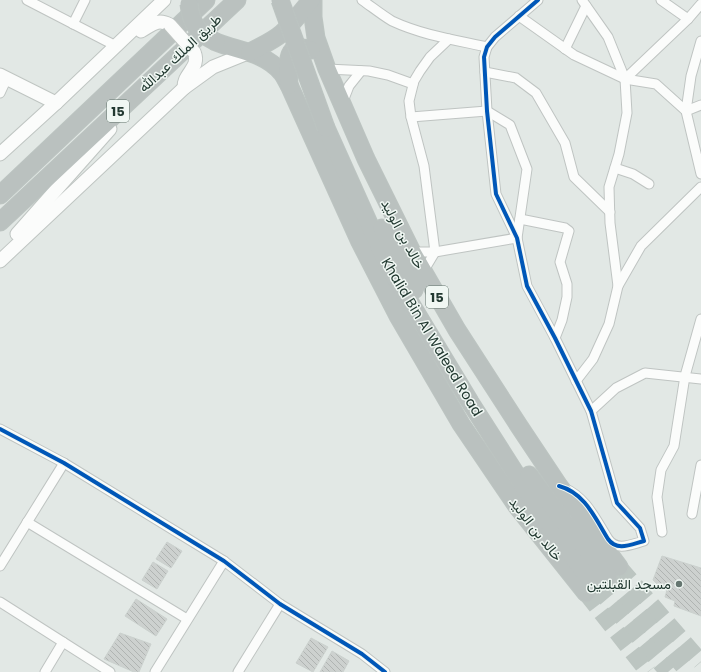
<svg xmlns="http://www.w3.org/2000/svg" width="701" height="672" font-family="Poppins,Vazirmatn,sans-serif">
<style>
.building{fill:url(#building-back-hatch);stroke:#cbd1ce}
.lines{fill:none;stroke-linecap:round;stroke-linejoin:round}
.highway-tunnel{stroke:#bcc5c1;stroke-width:17;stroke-dasharray:17 8;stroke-linecap:butt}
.street-casing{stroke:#bfc4c2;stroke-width:11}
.secondary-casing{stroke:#bfc5c2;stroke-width:15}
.highway-casing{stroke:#bcc4c1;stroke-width:19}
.street{stroke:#fbfcfb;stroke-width:9}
.secondary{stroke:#fbfcfb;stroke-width:13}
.highway{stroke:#bac1bf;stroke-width:17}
.secondary-bridge-casing{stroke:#bfc5c2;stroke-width:15;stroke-linecap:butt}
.highway-bridge-casing{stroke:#bcc4c1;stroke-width:19;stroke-linecap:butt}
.secondary-bridge{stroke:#fbfcfb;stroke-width:13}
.highway-bridge{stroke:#bac1bf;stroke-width:17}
.cycleway-casing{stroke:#f0f7f3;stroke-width:6}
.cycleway{stroke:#0057b8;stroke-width:4}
.poi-dot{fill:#657670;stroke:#f0f7f3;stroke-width:1.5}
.labels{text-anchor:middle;stroke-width:3;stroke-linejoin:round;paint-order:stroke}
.shield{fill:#f0f7f3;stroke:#60726b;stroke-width:1}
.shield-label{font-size:13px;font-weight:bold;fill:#223931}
.street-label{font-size:14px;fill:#223931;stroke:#f0f7f3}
.poi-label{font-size:14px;fill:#223931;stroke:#f0f7f3;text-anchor:end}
</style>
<defs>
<pattern id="building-back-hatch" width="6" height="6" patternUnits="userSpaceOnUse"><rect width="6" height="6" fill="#cdd1cf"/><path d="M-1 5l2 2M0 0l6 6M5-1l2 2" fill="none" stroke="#b0b4b2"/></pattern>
</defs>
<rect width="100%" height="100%" fill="#e2e8e5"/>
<!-- building -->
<g class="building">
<path d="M167,542L182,551L171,568L156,559Z"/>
<path d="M662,556L701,568V616L674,606L675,601L665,597L667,590L661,588L653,580Z"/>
<path d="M153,562L168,571L157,589L142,580Z"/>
<path d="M136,599L167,619L156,636L125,616Z"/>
<path d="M120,633L151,644L139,672H134L104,659Z"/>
<path d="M311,638L328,647L313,672L296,663Z"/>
<path d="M332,651L349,661L343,672H320Z"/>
</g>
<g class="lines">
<!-- highway-tunnel -->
<g class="highway-tunnel">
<path d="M619,567L701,662"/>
<path d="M608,576L688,672"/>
<path d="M596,586L668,672"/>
<path d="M586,593L648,672"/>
</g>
<!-- street casing -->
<g class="street-casing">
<g id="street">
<path d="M27,0L116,46"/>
<path d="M362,0C372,7 382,15 392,21C422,35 455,40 487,47"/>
<path d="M538,0L495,37L487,47L484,57L487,111L496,194L517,238L527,286L555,338L591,411L617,503L640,528L644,541C632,544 617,552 608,539C596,520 586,497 564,488"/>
<path d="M661,0L688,19"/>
<path d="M519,16L574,55L625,79L656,84L686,111L701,174"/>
<path d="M73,24L85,0"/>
<path d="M565,49L586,6"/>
<path d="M327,69L369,71L388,75L413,84"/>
<path d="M485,72L516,78L536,93L565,143L574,177L610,212"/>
<path d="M625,79L688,19L701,4"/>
<path d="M0,93L7,78"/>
<path d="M342,104L349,86L361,71"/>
<path d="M686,111L691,76L701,41"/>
<path d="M686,111L701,105"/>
<path d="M411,117L487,111L510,125L527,169L517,238L435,252H412"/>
<path d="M615,168L633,174L649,184"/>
<path d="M520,219L565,228L569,231L560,262L567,284V297L562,320L555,338"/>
<path d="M423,272L435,252L424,166L411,117L409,101L414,81L420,71L430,57L449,39"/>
<path d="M618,286L641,246L701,187"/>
<path d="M576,381L593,359L609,324L618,286L610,223L609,187L619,154L627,113L625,79L608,37L582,0"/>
<path d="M591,411L616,388L645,373L701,379"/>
<path d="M0,429L64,463L224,561L280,604L362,654L385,672"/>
<path d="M692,514L701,465"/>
<path d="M27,522L187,619"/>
<path d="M662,532L657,497L661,470L674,446L685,376L701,319"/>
<path d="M0,566L64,463"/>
<path d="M0,602L110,672"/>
<path d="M45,672L63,642"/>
<path d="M155,672L224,561"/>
<path d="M238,672L280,604"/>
</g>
</g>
<!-- secondary casing -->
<g class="secondary-casing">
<g id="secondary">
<path d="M141,31C152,25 157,18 170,25"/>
<path d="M0,75L56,103"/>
<path d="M184,88C183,73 201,68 194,52"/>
<path d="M0,154L56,103L164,0"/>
<path d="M17,234L110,129"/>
<path d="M0,261L184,88L213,67L250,52"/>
</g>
</g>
<!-- highway casing -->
<g class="highway-casing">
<g id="highway">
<path d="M313,0V17L316,38L327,69L366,159L412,252L457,330L519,426L559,486L619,567"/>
<path d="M216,42C238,51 264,52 281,72C284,75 286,80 289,85L360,242L398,316L461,424L516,505L586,593"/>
<path d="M250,52C261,46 273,41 282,33C293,23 302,11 311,0"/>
<path d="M289,85C288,67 283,40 311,50"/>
<path d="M326,128L388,266L470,402L537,507L581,568L596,586"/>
<path d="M0,195L206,0"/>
<path d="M0,222L237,0"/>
<path d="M382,228L414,290"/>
<path d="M529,475L564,522L608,576"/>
</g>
</g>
<!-- street -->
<use href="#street" class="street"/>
<!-- secondary -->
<use href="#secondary" class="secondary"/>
<!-- highway -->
<use href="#highway" class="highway"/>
<!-- secondary-bridge casing -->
<g class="secondary-bridge-casing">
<path id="secondary-bridge" d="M170,25L194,52"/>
</g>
<!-- highway-bridge casing -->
<g class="highway-bridge-casing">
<g id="highway-bridge">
<path d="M280,0L326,128"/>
<path d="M189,4C191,24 198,33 216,42"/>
</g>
</g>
<!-- secondary-bridge -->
<use href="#secondary-bridge" class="secondary-bridge"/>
<!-- highway-bridge -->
<use href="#highway-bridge" class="highway-bridge"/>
<!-- cycleway casing -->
<g class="cycleway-casing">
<g id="cycleway">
<path d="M538,0L495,37L487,47L484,57L487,111L496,194L517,238L527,286L555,338L591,411L617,503L640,528L644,541C632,544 617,552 608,539C595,518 585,493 559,486"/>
<path d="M0,429L64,463L224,561L280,604L362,654L385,672"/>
</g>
</g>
<!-- cycleway -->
<use href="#cycleway" class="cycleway"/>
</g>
<!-- markers -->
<circle class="poi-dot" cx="679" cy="584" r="4"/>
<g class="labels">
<!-- shield labels -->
<g class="shield">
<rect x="107" y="100" width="22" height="22" rx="3"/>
<rect x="426" y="286" width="22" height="22" rx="3"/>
</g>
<g class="shield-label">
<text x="118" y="116">15</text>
<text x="437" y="302">15</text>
</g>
<!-- street labels -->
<g class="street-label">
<text transform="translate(180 53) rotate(-43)" y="5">طريق الملك عبدالله</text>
<text transform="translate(403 234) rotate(62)" y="5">خالد بن الوليد</text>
<text transform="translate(432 337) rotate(59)" y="5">Khalid Bin Al Waleed Road</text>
<text transform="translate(536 529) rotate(52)" y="5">خالد بن الوليد</text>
</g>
<!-- poi labels -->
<g class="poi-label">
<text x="671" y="589">مسجد القبلتين</text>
</g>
</g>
</svg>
